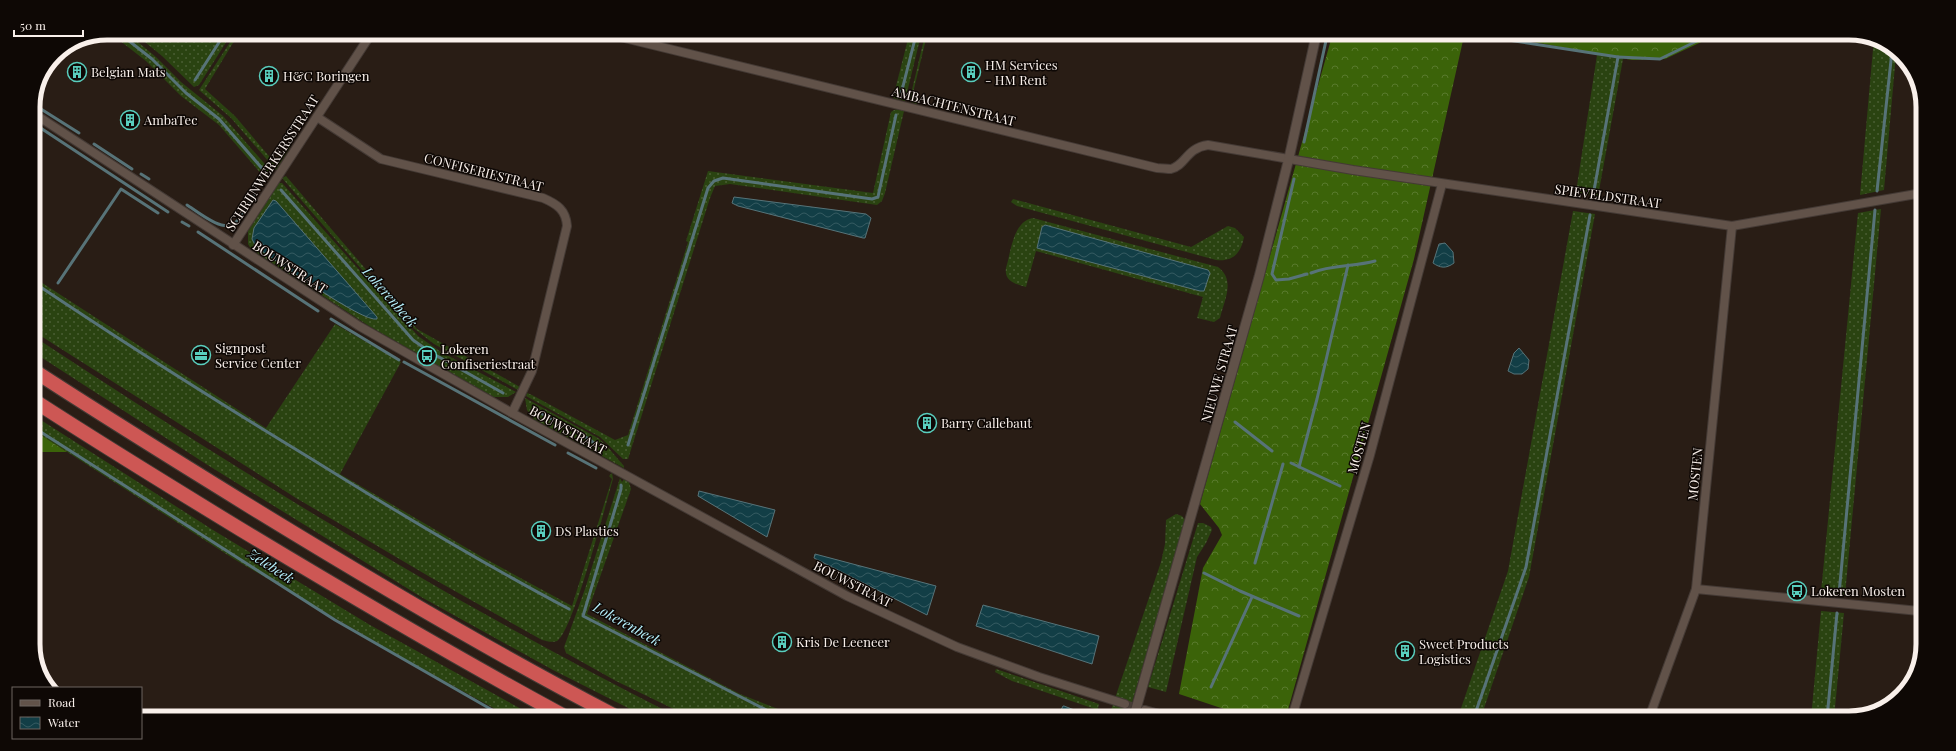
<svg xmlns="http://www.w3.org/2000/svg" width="1956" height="751" font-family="'Playfair Display',serif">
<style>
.grass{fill:url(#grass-dots)}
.forest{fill:url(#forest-crowns)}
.water{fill:url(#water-waves);stroke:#577378}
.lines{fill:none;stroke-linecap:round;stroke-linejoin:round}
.stream{stroke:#577378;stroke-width:3}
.minor-tunnel{stroke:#483d35;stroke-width:8;stroke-dasharray:8 4;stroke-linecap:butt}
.minor-casing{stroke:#443a35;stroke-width:10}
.tertiary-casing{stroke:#443a35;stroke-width:11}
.motorway-casing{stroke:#443a35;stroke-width:16}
.minor{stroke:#615249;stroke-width:8}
.tertiary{stroke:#615249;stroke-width:9}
.motorway{stroke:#cd5754;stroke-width:14}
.labels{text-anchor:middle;stroke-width:3;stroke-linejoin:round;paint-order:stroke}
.poi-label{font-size:13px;fill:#f9f0eb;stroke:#0e0805;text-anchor:start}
.street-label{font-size:13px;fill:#f9f0eb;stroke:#0e0805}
.water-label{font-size:14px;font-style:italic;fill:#b5effb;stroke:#0e0805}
.rim{fill:none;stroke:#f9f0eb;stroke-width:5}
</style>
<defs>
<pattern id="grass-dots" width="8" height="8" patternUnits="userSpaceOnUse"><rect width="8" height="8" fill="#2a4311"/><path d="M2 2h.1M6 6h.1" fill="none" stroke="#4a5e34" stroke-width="1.8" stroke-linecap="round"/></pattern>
<pattern id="forest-crowns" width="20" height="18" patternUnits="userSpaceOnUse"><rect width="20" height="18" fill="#3b6309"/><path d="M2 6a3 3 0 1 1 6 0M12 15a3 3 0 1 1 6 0" fill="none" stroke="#587a2d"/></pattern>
<pattern id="water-waves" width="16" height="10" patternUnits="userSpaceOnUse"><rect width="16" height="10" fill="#123e46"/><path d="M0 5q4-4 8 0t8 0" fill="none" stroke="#355a61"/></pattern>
</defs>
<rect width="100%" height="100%" fill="#291d15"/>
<!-- grass -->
<g class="grass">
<path d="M110,33H127L156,57L181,82L223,116L270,170V172L264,177L219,125L181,96L146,61Z"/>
<path d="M134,33H232L199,85L194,87L162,56Z"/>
<path d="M236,33H239L205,89L235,116L274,162L291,140L292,144L276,170L231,118L199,90Z"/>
<path d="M909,35H921L905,101L893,98Z"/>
<path d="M925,35H927L912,97L921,100L916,104L911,102L910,98Z"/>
<path d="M1874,38L1896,54L1884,190L1860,195Z"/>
<path d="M1597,55L1623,59L1598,196L1576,192Z"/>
<path d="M900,109L904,111L885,193L882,201L877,205L730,184L715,186L710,198L628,459H623L600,437L526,396L527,393L532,395L615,440L628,435L688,242L686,241L708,171L873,193L891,112L894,110Z"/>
<path d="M286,176L417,329L520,387L518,390L434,344L411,326L282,178Z"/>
<path d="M279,183H282L418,336L441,352L516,392L508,397H494L369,326L251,249L248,244V231Z"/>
<path d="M1013,199L1191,247L1228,226L1235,228L1244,237C1241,253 1233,262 1216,260L1017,206L1011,202Z"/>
<path d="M1881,209L1845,595L1821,592L1858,213Z"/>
<path d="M1573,211L1595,214L1529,577L1481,717H1458L1508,571Z"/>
<path d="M1033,218L1218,267C1236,280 1224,301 1220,318L1214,322L1197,318L1203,297L1036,251L1026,287C1015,284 1004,281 1006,268C1011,252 1013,221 1033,218Z"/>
<path d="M33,277L266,428L335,324L401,362L340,474L482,557L572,606L612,479L609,476L612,473L613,479C606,503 573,632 557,641C552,643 547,641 542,640L430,577L296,498L33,331Z"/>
<path d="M33,336C241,473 452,603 674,715H642L553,670L423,598L206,464L33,352Z"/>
<path d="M525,398L598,438L605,444L624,466V468L534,419L527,410Z"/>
<path d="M33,415L213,530L370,625L532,715H506L410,662L234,559L33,430Z"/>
<path d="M620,478L622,482L624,479L629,482L631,489L587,614L740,694L796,716L686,715L616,681L566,653L564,647L567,639L585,589Z"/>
<path d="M1176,514L1182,516L1185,520L1184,527L1128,716H1109L1161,562L1165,544L1166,520Z"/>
<path d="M1198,523H1203L1211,527L1212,530L1206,543L1197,557L1166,692L1148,687Z"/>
<path d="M1821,611L1844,613L1834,718H1811Z"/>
<path d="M996,669L1099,704L1096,716H1092L1095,709L1012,681L995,672Z"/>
</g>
<!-- forest -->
<g class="forest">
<path d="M1332,36H1464L1414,259L1286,717H1248L1179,694L1203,568L1222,535L1219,528L1200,504Z"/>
<path d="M1501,36L1712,37L1665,59L1632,60Z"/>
<path d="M33,430L67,452H33Z"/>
</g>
<!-- water -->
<g class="water">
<path d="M734,197L866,214L871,218L865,238H863L738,206L732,203Z"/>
<path d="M273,200L276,201L377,317V319C363,323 274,259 256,247L252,239L254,228Z"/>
<path d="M1045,225L1208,270L1210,273L1204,291H1200L1037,248L1042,227Z"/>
<path d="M1445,243L1453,252L1454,263C1446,269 1440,268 1433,263L1439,244Z"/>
<path d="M1519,348L1529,360L1528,369L1522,374H1514L1508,371L1514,353Z"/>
<path d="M699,491L775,510L767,537L698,496Z"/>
<path d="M815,554L936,586L927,615L814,558Z"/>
<path d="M983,605L1099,636L1092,664L976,626Z"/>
<path d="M1063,706H1064L1090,716H1058Z"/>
</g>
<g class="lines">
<!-- stream -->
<g class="stream">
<path d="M119,33L152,59L186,93L219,119L267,174"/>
<path d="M1482,36L1618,57"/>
<path d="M195,80L225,33"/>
<path d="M901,94L916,35"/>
<path d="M33,104L79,133"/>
<path d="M33,123L168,212"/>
<path d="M1304,142L1327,36"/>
<path d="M94,144L132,169"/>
<path d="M141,174L149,179"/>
<path d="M1294,179L1272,274L1276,280L1289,279L1307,274"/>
<path d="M281,190L413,340L430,352L503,393"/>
<path d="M1877,191L1892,51"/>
<path d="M1593,196L1618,57L1660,59L1705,37"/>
<path d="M187,205C198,212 223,233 235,223C243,217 249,203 255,195"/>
<path d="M182,222L189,226"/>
<path d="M198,232L318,311"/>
<path d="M1311,273C1332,264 1354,267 1375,261"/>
<path d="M33,282C124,343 216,401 310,458C395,511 480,562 569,609"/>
<path d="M58,283L121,189L158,213"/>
<path d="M331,319L399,360"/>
<path d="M404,362L555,445"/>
<path d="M533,409L589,439L596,445"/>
<path d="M1235,422L1272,451"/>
<path d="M33,427L335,620L501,715"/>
<path d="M628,445L708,188L714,181L723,178L872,199L878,197L879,192L896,115"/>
<path d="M568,453L596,468"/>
<path d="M1291,463L1340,486"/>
<path d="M1299,467L1317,399L1348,265"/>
<path d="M621,485V489L583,616L778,716"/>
<path d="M1255,563L1283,464"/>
<path d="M1204,573L1240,591L1299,616"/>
<path d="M1839,594L1875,210"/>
<path d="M1211,687L1252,597"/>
<path d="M1474,717L1526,567L1590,215"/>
<path d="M1827,718L1837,613"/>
</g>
<!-- minor-tunnel -->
<path class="minor-tunnel" d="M1125,704L1145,710"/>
<!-- minor casing -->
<g class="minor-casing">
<g id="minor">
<path d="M608,34L1157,168C1161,168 1167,169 1171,169C1186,165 1186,148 1208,145L1353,170L1732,226L1922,193"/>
<path d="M33,113L359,326L512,413L847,596L957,647L1039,677L1125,704"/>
<path d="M317,117L381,159L543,198C557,204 566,210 567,226L532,371L512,413"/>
<path d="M233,245L371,34"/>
<path d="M1696,589L1919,611"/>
<path d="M1145,710L1166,716"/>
<path d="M1292,717L1370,455L1442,184"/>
<path d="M1649,718L1696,589L1732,226"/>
</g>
</g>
<!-- tertiary casing -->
<g class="tertiary-casing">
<path id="tertiary" d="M1134,716L1259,277L1289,158L1316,36"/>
</g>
<!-- motorway casing -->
<g class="motorway-casing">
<g id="motorway">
<path d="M33,370C105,417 178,462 251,507C370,580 490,651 613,715"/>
<path d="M33,400C101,444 171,487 240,529C346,593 453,656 562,715"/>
</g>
</g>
<!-- minor -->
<use href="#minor" class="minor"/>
<!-- tertiary -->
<use href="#tertiary" class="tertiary"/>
<!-- motorway -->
<use href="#motorway" class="motorway"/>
</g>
<!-- icons -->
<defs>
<g id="building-ring" transform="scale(1)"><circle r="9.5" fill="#0e0805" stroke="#59cebe" stroke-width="1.5"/><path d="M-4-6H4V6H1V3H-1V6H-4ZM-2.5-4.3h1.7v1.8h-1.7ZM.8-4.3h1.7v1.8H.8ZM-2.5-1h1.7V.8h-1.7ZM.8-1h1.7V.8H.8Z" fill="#59cebe"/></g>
<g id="office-ring" transform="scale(1)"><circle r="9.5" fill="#0e0805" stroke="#59cebe" stroke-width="1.5"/><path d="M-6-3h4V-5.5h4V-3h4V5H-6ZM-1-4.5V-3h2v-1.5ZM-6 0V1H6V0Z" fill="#59cebe"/></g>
<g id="bus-ring" transform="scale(1)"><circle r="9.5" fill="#0e0805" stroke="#59cebe" stroke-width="1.5"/><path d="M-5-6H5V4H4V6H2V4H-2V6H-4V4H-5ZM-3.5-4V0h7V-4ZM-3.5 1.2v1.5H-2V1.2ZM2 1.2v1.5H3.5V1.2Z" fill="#59cebe"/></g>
</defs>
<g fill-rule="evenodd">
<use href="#building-ring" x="77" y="72"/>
<use href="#building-ring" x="971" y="72"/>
<use href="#building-ring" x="269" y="76"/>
<use href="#building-ring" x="130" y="120"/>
<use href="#office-ring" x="201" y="355"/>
<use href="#bus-ring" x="427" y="356"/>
<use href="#building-ring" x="927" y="423"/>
<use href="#building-ring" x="541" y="531"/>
<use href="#bus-ring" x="1797" y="591"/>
<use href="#building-ring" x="782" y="642"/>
<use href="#building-ring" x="1405" y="651"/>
</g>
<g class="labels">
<!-- poi labels -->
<g class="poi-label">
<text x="985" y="70">HM Services<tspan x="985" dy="15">- HM Rent</tspan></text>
<text x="91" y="77">Belgian Mats</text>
<text x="283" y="81">H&amp;C Boringen</text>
<text x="144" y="125">AmbaTec</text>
<text x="215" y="353">Signpost<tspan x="215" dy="15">Service Center</tspan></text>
<text x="441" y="354">Lokeren<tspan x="441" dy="15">Confiseriestraat</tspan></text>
<text x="941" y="428">Barry Callebaut</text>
<text x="555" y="536">DS Plastics</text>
<text x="1811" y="596">Lokeren Mosten</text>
<text x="796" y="647">Kris De Leeneer</text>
<text x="1419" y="649">Sweet Products<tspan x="1419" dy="15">Logistics</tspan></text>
</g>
<!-- street labels -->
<g class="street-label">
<text transform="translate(954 106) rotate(14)" y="5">AMBACHTENSTRAAT</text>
<text transform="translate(272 163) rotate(-57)" y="5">SCHRIJNWERKERSSTRAAT</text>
<text transform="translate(484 172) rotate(14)" y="5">CONFISERIESTRAAT</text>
<text transform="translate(1608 196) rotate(8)" y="5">SPIEVELDSTRAAT</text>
<text transform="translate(290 267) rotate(33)" y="5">BOUWSTRAAT</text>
<text transform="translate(1219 374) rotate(-74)" y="5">NIEUWE STRAAT</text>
<text transform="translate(568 430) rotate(29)" y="5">BOUWSTRAAT</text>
<text transform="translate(1359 448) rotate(-74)" y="5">MOSTEN</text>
<text transform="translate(1695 474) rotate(-84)" y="5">MOSTEN</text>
<text transform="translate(853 584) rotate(27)" y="5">BOUWSTRAAT</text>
</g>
<!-- water labels -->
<g class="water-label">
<text transform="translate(390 297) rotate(49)" y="5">Lokerenbeek</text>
<text transform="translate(271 566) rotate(33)" y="5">Zelebeek</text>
<text transform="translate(627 624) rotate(29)" y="5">Lokerenbeek</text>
</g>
</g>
<!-- crop -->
<path d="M0 0H1956V751H0ZM107 40H1849A67 67 0 0 1 1916 107V644A67 67 0 0 1 1849 711H107A67 67 0 0 1 40 644V107A67 67 0 0 1 107 40Z" fill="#0e0805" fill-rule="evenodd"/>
<path class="rim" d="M107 40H1849A67 67 0 0 1 1916 107V644A67 67 0 0 1 1849 711H107A67 67 0 0 1 40 644V107A67 67 0 0 1 107 40Z"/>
<!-- legend -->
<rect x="12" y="687" width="130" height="52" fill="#0e0805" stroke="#6c6561"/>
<rect x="20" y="700" width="20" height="6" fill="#615249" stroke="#6c6561"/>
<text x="48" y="707" font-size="12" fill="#f9f0eb">Road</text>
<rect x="20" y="717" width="20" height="12" fill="url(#water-waves)" stroke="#6c6561"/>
<text x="48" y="727" font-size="12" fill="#f9f0eb">Water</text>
<!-- scale -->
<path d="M14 30v6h69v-6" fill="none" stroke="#f9f0eb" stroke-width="2"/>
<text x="20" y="30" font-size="12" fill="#f9f0eb" stroke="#0e0805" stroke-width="3" paint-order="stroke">50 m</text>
</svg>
